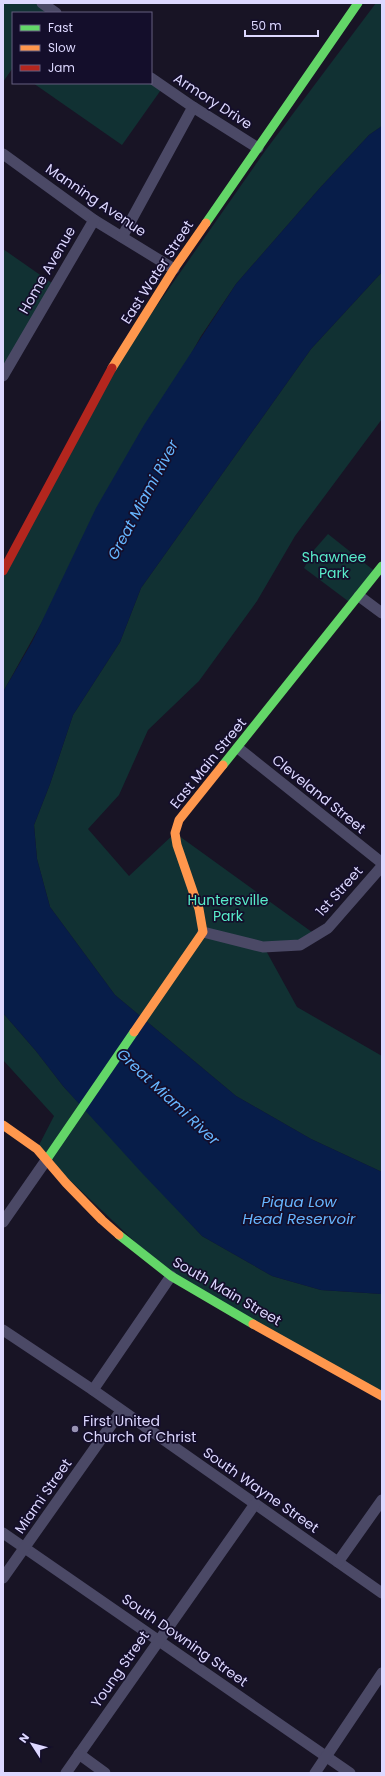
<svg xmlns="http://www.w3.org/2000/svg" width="385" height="1776" font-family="Poppins,sans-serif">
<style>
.green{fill:#113133}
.water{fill:#071d49}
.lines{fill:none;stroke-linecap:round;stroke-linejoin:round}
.street{stroke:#4b4966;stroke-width:11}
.fast{stroke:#63d668;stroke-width:9}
.slow{stroke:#ff974d;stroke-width:9}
.jam{stroke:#b3261e;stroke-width:9}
.poi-dot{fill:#9893b3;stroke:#140e2b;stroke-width:1.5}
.labels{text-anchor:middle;stroke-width:3.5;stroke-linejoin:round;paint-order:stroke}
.street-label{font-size:14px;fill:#ddd8ff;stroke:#140e2b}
.park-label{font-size:14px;fill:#58ecc9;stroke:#140e2b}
.poi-label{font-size:14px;fill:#ddd8ff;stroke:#140e2b;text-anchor:start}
.water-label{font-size:15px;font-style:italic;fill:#66b6ff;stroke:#140e2b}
</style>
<rect width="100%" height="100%" fill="#181425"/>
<!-- green -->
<g class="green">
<path d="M3,3H42L56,13H13V69H12L3,82Z"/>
<path d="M376,3H382V126L369,135L319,189L236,284L201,336L3,692V571L105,380L265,151Z"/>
<path d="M33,83H151L163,87L122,145Z"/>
<path d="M3,249L56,286L3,376Z"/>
<path d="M382,272V419L295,536L257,601L199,681L148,730L119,795L88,829L129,876L175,833L316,935L300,945L264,947L297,1007L382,1056V1172L311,1139L236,1096L115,995L50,907L37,859L34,825L50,784L73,715L120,642L141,588L311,349Z"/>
<path d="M328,534L377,573L352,604L304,568L314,550Z"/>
<path d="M3,1013L36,1051L63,1086L202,1236L272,1276L321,1290L382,1294V1396L171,1276L37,1149L54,1116L3,1060Z"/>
</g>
<!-- water -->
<path class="water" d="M382,126V272L311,349L141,588L120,642L73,715L50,784L34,825L37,859L50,907L115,995L236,1096L311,1139L382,1172V1294L321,1290L272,1276L202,1236L141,1172L63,1086L36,1051L3,1013V692L32,642L96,508L144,425L236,284L319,189L369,135Z"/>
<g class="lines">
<!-- street -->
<g class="street">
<path d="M42,3L56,13"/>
<path d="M151,78L193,107L258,148"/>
<path d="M3,154L94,220L174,269"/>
<path d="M122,237L193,107"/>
<path d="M3,376L94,220"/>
<path d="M359,596L382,613"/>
<path d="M238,748L382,863"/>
<path d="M203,932L263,947L300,945L328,928L382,866"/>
<path d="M3,1222L47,1159"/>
<path d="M3,1330L93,1390L382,1593"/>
<path d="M93,1390L171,1276"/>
<path d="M3,1533L350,1773"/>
<path d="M338,1562L382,1500"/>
<path d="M3,1578L121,1411"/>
<path d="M79,1754L105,1773"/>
<path d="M66,1773L255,1504"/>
<path d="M315,1773L382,1673"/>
</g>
<!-- fast -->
<g class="fast">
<path d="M206,223L358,3"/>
<path d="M223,765L382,566"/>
<path d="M47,1159L134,1032"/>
<path d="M119,1235L171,1276L253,1324"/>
</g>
<!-- slow -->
<g class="slow">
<path d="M112,368L174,269L206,223"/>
<path d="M134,1032L203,932L199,909L177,845L175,833L179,820L223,765"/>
<path d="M3,1125L37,1149L66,1183L102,1220L119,1235"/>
<path d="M253,1324L382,1396"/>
</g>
<!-- jam -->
<path class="jam" d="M3,571L112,368"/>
</g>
<!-- markers -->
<circle class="poi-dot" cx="75" cy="1429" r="4"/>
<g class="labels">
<!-- street labels -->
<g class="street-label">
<text transform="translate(213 101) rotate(33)" y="5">Armory Drive</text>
<text transform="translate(96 200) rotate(34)" y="5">Manning Avenue</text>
<text transform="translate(47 270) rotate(-60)" y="5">Home Avenue</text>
<text transform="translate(157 272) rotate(-57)" y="5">East Water Street</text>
<text transform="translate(208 763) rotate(-51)" y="5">East Main Street</text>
<text transform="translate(319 794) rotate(39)" y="5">Cleveland Street</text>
<text transform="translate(339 891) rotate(-48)" y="5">1st Street</text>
<text transform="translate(227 1291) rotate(30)" y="5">South Main Street</text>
<text transform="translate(261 1490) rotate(35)" y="5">South Wayne Street</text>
<text transform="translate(43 1496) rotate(-55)" y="5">Miami Street</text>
<text transform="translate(185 1640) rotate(35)" y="5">South Downing Street</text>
<text transform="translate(120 1669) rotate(-55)" y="5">Young Street</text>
</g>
<!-- park labels -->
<g class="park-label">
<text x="334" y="562">Shawnee<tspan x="334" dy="16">Park</tspan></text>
<text x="228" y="905">Huntersville<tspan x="228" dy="16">Park</tspan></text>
</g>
<!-- poi labels -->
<g class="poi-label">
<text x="83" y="1426">First United<tspan x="83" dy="16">Church of Christ</tspan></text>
</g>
<!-- water labels -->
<g class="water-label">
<text transform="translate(143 500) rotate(-62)" y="5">Great Miami River</text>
<text transform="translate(168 1097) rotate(43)" y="5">Great Miami River</text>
<text x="299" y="1207">Piqua Low<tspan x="299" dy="17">Head Reservoir</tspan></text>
</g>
</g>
<!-- border -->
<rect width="385" height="1776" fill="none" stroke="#ddd8ff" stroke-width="8"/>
<!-- legend -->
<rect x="12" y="12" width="140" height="72" fill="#140e2b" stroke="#645f80"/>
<rect x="20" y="25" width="20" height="6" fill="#63d668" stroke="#645f80"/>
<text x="48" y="32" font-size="12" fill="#ddd8ff">Fast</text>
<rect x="20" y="45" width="20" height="6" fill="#ff974d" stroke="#645f80"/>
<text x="48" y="52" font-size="12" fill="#ddd8ff">Slow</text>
<rect x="20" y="65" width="20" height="6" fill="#b3261e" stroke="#645f80"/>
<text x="48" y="72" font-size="12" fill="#ddd8ff">Jam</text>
<!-- north arrow -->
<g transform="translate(32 1744) rotate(306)" stroke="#140e2b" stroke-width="3" paint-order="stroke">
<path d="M0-3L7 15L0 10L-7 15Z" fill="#ddd8ff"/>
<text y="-6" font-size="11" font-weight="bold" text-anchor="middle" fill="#ddd8ff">N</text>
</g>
<!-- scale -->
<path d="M245 30v6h73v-6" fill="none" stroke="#ddd8ff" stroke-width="2"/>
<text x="251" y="30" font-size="12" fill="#ddd8ff" stroke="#140e2b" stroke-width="3" paint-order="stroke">50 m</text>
</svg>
